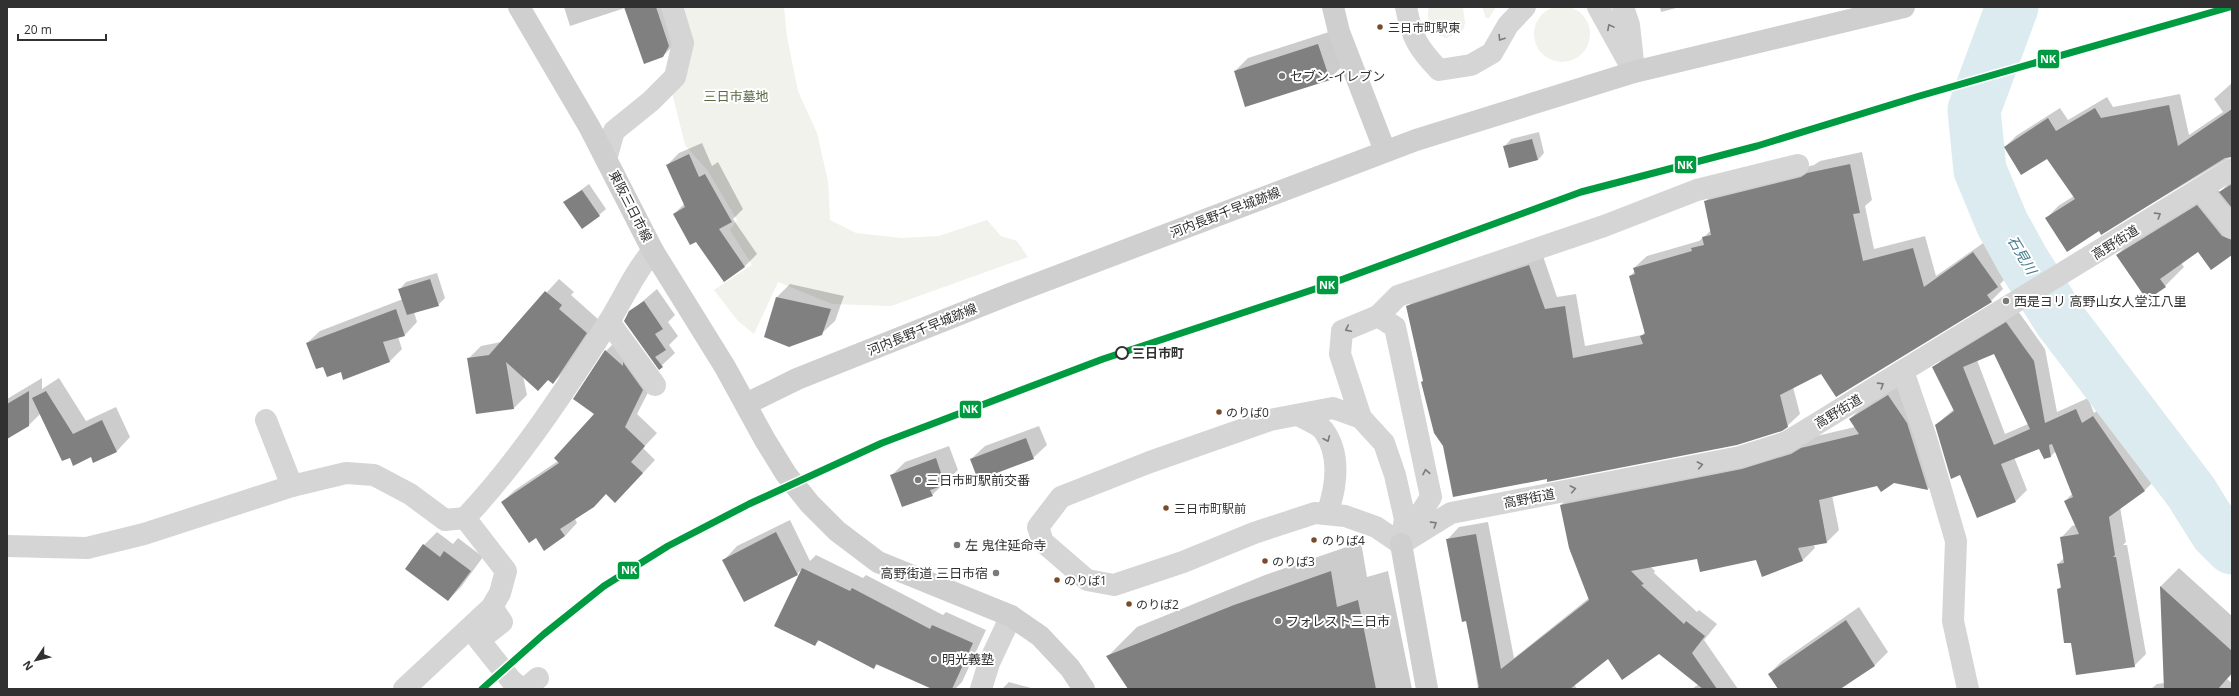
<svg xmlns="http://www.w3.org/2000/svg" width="2239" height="696" font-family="'Open Sans','Noto Sans JP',sans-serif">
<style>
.green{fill:#f0f2eb}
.shadow{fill:#0003;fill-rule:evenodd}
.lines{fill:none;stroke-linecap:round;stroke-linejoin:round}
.river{stroke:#dbebef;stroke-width:53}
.building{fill:#808080;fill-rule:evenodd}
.street{stroke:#d5d5d5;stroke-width:22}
.secondary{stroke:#cfcfcf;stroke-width:22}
.rail-1-casing{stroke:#fff;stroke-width:10}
.rail-1{stroke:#009a41;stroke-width:7}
.oneway{stroke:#7b7b7b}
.bus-dot{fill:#7a4b2a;stroke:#fff;stroke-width:1.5}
.poi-dot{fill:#797979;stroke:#fff;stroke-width:1.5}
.stop-dot{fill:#fff;stroke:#313131;stroke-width:2}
.labels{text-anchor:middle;stroke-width:4;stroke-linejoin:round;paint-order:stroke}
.bus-label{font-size:12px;fill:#313131;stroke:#fff;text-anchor:start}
.poi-label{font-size:13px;fill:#313131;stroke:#fff;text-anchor:start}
.park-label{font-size:13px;fill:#5a6942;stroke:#fff}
.street-label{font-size:13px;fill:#313131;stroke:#fff}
.stop-label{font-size:13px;font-weight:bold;fill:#313131;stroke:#fff;text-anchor:start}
.water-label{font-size:14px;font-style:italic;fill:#457c8d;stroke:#fff}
.line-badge{stroke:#fff;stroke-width:1.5}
.badge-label{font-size:11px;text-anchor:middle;font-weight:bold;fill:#fff}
</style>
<rect width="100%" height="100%" fill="#fff"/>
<!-- green -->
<g class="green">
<circle cx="1562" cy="34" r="28"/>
<path d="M679,7H784L787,37L798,91L817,133L828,181L830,220L856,233L901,238L939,236L987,220L1001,236L1017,241L1028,257L891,306L832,304L778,282L754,334L738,321L714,290L752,265L730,230L737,220L708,171L685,145L672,92Z"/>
<path d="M1429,7H1463L1465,23L1463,30L1447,38C1432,36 1425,21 1429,7Z"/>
<path d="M1482,7H1496L1489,18H1486Z"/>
</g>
<!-- shadow -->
<g class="shadow">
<path d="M564,7H679L681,38L663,56L625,8L570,26Z"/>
<path d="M1660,7H1680L1661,12Z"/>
<path d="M1332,31L1343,66L1329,79L1235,71L1248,58Z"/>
<path d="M2232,83V156L2102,233L2099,230L2047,218L2058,206L2074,196L2047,157L2005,147L2016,136L2060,108L2068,120L2107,97L2113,107L2180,94L2189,135L2223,112L2214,99Z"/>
<path d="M1539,132L1544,153L1538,160L1505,146L1511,139Z"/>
<path d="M702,143L712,166L718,162L743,209L733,219L757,254L745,266L724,280L696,241L674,214L685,203L667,165L679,153Z"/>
<path d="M1862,152L1872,200L1865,206L1874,249L1925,236L1936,276L1986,241L2009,275L2000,284L2003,289L1991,301L1836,396L1821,372L1793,387L1800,414L1787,426L1548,478L1444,446L1424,381L1407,307L1419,295L1542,253L1557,297L1576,294L1585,346L1642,335L1645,332L1630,276L1635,271L1634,268L1647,256L1699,241L1705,236L1711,230L1705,202L1717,189L1814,165L1820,161Z"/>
<path d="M2232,180V254L2199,251L2181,263L2184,267L2165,286L2117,255L2136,236L2216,187L2220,192Z"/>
<path d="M589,184L606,209L599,215L565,202Z"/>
<path d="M437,273L445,298L438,305L414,312L417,322L405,335L398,337L402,349L390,361L344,378L341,370L324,365L307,343L320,331L403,299L400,289L406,282Z"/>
<path d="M559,279L574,292L571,295L599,320L566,370L553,383L548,380L523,376L527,395L514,408L468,359L481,346L501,342Z"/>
<path d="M790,284L844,296L835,321L821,334L777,297Z"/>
<path d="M657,289L675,315L668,322L678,336L669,345L675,353L659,368L630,312Z"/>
<path d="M2018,311L2045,349L2057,412L2088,398L2094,413L2105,405L2156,479L2145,490L2120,507L2126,542L2123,545H2127L2146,654L2134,666L2072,642L2058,589L2062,586L2058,564L2064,558L2061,538L2072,526L2076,525L2065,501L2073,493L2056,451L2051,456L2044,458L2039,447L2014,457L2027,490L2016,501L1961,474L1936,425L1954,409L1934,368L1945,356ZM1995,353L2028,424L2005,434L1977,360Z"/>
<path d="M619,338L656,377L637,414L657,433L643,448L655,460L628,489L606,493L575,519L577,523L565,536L536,537L502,502L515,490L558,461L595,414L575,399L606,351Z"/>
<path d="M42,378V389L59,378L86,421L116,407L130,437L117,451L94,461L91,456H70L40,414L28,426L7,438V399Z"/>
<path d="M1900,383L1940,477L1928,489L1894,482L1832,495L1839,530L1827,542L1814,545L1815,548L1803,560L1763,576L1756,558L1698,557L1651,567L1655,571L1654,573L1697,612L1699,610L1717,624L1704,640L1738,689H1692L1699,684L1659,653L1608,657L1574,684L1577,689H1478L1467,620L1447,540L1459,527L1488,522L1514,658L1589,598L1561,505L1573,493L1855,427L1850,419L1862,407Z"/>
<path d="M1039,426L1047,445L1033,458L971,459L985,446Z"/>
<path d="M949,446L958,470L932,495L892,475L905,462Z"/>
<path d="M790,520L810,561L816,555L863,578L866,575L943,615L946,612L986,630L962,682L955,689H934L878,664L874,668L820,640L814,645L803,568L797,574L724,560L737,546Z"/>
<path d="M437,532L453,544L458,538L483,557L461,587L448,600L424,545Z"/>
<path d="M1361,542L1367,577L1388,571L1412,689H1130L1108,656L1137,627L1265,575Z"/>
<path d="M2179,568L2232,616V674L2227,679L2232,683V689H2151L2157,684L2164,683L2161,586Z"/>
<path d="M1859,607L1888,652L1875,665L1841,689H1779L1769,674L1782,661Z"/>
<path d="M1009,682L1035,689H1002Z"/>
</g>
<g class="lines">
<!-- river -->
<path class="river" d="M2012,7L1974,110L1980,170L2002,223L2023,261L2060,320L2191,492L2216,532L2232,548"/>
</g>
<!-- building -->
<g class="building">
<path d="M624,7H656L669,46L663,57L644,64Z"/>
<path d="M1318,44L1330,80L1245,107L1234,71Z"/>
<path d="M2169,105L2178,146L2232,109V157L2225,158L2101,235L2099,231L2067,252L2045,218L2075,199L2047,159L2021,175L2004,147L2048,118L2056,131L2095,108L2101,118Z"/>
<path d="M1532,139L1538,160L1509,168L1503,146Z"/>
<path d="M689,154L699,177L705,174L732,222L719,229L745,267L724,282L696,242L690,245L673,214L685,207L666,165Z"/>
<path d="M1850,164L1860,213L1853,214L1863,261L1913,248L1924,287L1973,252L1998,287L1987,295L1992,302L1836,397L1821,374L1780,395L1788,427L1782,431L1737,445L1547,482V479L1453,497L1443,446L1434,433L1421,382L1423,381L1406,306L1529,265L1545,309L1565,306L1573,358L1643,344L1640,336L1645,334L1629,276L1635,274L1633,268L1692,251L1691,248L1704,245L1702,237L1711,235L1704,201L1801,177L1807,173Z"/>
<path d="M2232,184V208L2219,192Z"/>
<path d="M582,190L600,216L582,229L563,202Z"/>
<path d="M2197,205L2222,236L2232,240V255L2211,270L2198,252L2160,279L2166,287L2147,300L2116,255Z"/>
<path d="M430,279L439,306L407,315L398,289Z"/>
<path d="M545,291L562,305L559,309L587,333L553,384L548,380L538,391L506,362L514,409L476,414L467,358L489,355Z"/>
<path d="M776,297L831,309L822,335L789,347L764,337Z"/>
<path d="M644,301L663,329L655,334L666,350L655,357L663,367L659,370L624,321L629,311Z"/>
<path d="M396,309L405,336L383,342L390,362L343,380L341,372L327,377L323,367L316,369L306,343Z"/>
<path d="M2006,322L2034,361L2045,423L2076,409L2082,423L2093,416L2145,491L2109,517L2115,555L2113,557H2116L2135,667L2076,675L2071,643H2064L2057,589L2061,588L2057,564L2064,563L2060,537L2079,534L2064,501L2073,497L2052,444L2049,445L2051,457L2044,459L2039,449L2001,464L1999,459L2016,502L1977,518L1960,475L1951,479L1935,425L1954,411L1932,367ZM1994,354L2030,429L1994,445L1963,367Z"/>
<path d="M605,350L623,366V362L643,390L625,427L645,446L631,462L643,473L615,503L606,494L594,507L560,529L565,536L544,551L536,538L529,543L501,502L559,463L554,458L594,414L573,399Z"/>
<path d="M29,391V426L7,439V404Z"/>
<path d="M46,391L73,434L102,420L117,452L93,463L91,457L73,466L70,458L62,461L32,398Z"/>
<path d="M1888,395L1907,423L1928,490L1894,483L1881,492L1877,486L1819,500L1827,543L1798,548L1803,561L1762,577L1756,560L1700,572L1697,559L1631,571L1644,584L1641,585L1684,624L1686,621L1705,636L1692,653L1717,689H1703L1659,654L1622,680L1608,659L1570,689H1476L1479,687L1466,621L1462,622L1446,539L1476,534L1501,669L1589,600L1569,548L1560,505L1742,469L1791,454L1801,448L1859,434L1849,419Z"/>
<path d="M1026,438L1034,459L978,480L970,459Z"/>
<path d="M936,458L945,485L930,490L933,496L902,507L890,475Z"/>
<path d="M776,532L798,575L744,602L722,560Z"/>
<path d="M423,544L440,557L444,551L471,571L448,601L405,569Z"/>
<path d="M802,568L850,591L852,588L930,629L932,625L973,643L952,689H932L876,664L874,669L818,640L815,646L774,626Z"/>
<path d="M1331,571L1337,607L1358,600L1376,689H1128L1106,656L1234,605Z"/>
<path d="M2160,586L2232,651V673L2218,689H2164Z"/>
<path d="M1846,620L1875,666L1840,689H1778L1768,674Z"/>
</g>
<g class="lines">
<!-- street -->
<g class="street">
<path d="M1406,7C1412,38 1418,48 1439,70L1471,65L1492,53L1508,25L1525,7"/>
<path d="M1598,7L1634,72"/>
<path d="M1623,7L1629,25L1633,61"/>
<path d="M606,159L614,131L651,101L675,77L683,43L672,7"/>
<path d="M2200,189L2232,228"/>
<path d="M1378,316L1398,296L1604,226L1697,190L1798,165"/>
<path d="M609,322L655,385"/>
<path d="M1903,371L1926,438L1956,541L1953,621L1968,689"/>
<path d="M1333,408L1361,418L1384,443L1395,475L1405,519L1401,544L1376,527L1345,516L1315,513L1254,533L1183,562L1114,585L1087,580L1043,542L1038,527L1061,497L1150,462L1270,420Z"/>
<path d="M1298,415C1305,419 1319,424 1324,431C1341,455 1336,488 1327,514"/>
<path d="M1361,418L1340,354L1342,331L1378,316L1395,327L1431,497L1404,540"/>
<path d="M266,420L292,486"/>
<path d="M1401,544L1451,513L1740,457L1787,442L2232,169"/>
<path d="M7,546L87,548L144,534L292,486L346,473L374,475L410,494L445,520L465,518C519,461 566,389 608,323C624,298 634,272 653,251"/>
<path d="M492,607L502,622L479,640L511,680L521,689"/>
<path d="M404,689L492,607L500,593L506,571L465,518"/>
<path d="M525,689L538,678"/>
<path d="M981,689L989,663L1011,616"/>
</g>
<!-- secondary -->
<g class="secondary">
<path d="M519,7L590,128L653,251L725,367L765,440L786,474L810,504L837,531L878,562L1011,616L1040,636L1070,668L1084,689"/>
<path d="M1333,7L1339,32L1385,151"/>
<path d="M746,404L797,379L1010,294L1416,140L1634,72L1904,7"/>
<path d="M1401,544L1427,689"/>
</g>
<!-- rail-1 casing -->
<g class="rail-1-casing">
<path id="rail-1" d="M482,689L544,634L604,586L668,546L749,504L882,443L1103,359L1327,285L1581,192L1757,146L1916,97L2230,7"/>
</g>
<!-- rail-1 -->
<use href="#rail-1" class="rail-1"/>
</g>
<!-- one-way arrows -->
<defs><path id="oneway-chevron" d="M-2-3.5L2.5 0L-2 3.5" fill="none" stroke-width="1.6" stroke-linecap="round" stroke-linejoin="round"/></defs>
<g class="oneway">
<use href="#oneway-chevron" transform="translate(1610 27) rotate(-118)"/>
<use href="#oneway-chevron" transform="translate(1501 38) rotate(122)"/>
<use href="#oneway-chevron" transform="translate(2158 215) rotate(-32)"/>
<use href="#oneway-chevron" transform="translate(1348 329) rotate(154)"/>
<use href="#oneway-chevron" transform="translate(1881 385) rotate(-32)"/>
<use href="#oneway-chevron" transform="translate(1327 439) rotate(67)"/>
<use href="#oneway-chevron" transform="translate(1700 465) rotate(-11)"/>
<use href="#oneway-chevron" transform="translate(1426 472) rotate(-101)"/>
<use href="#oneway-chevron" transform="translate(1573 489) rotate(-11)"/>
<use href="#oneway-chevron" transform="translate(1434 524) rotate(-32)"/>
</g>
<!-- markers -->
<g class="bus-dot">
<circle cx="1380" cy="27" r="3.5"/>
<circle cx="1219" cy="412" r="3.5"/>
<circle cx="1166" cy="508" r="3.5"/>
<circle cx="1314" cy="540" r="3.5"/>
<circle cx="1265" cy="561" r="3.5"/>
<circle cx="1057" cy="580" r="3.5"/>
<circle cx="1129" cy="604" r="3.5"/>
</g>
<g class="poi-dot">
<circle cx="1282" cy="76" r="4"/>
<circle cx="2006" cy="301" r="4"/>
<circle cx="918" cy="480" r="4"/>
<circle cx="957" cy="545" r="4"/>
<circle cx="996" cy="573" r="4"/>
<circle cx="1278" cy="621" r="4"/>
<circle cx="934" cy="659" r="4"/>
</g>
<circle class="stop-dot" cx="1122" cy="353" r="6"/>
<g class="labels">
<!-- bus labels -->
<g class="bus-label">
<text x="1388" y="32">三日市町駅東</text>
<text x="1226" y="417">のりば0</text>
<text x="1174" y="513">三日市町駅前</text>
<text x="1322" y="545">のりば4</text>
<text x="1272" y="566">のりば3</text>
<text x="1064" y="585">のりば1</text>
<text x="1136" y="609">のりば2</text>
</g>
<!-- poi labels -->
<g class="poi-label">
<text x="1290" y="81">セブン-イレブン</text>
<text x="2014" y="306">西是ヨリ 高野山女人堂江八里</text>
<text x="926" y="485">三日市町駅前交番</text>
<text x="965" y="550">左 鬼住延命寺</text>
<text x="988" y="578" text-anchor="end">高野街道 三日市宿</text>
<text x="1286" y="626">フォレスト三日市</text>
<text x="942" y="664">明光義塾</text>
</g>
<!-- park labels -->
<g class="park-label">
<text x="736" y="101">三日市墓地</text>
</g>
<!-- street labels -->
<g class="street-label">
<text transform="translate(631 206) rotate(63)" y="5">東阪三日市線</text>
<text transform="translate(1225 212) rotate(-21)" y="5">河内長野千早城跡線</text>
<text transform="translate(2115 242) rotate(-32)" y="5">高野街道</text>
<text transform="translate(922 329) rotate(-22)" y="5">河内長野千早城跡線</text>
<text transform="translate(1838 411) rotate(-31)" y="5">高野街道</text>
<text transform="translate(1529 498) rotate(-11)" y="5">高野街道</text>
</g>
<!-- stop labels -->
<g class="stop-label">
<text x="1132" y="358">三日市町</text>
</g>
<!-- water labels -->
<g class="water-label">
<text transform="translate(2022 255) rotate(59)" y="5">石見川</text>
</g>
</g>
<g class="line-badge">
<rect x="2037" y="49" width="23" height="20" rx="4" fill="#009a41"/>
<rect x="1674" y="155" width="23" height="19" rx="4" fill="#009a41"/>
<rect x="1316" y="275" width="23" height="20" rx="4" fill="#009a41"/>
<rect x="959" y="400" width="23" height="19" rx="4" fill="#009a41"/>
<rect x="617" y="561" width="23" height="19" rx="4" fill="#009a41"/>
</g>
<g class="badge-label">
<text x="2048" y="63">NK</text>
<text x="1685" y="169">NK</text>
<text x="1327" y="289">NK</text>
<text x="970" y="413">NK</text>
<text x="629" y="574">NK</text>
</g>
<!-- border -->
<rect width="2239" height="696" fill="none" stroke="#313131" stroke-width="16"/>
<!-- north arrow -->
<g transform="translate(36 660) rotate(235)" stroke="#ffffff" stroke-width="3" paint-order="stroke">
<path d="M0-3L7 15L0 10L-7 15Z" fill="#313131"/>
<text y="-6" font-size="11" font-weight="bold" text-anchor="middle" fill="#313131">N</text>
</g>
<!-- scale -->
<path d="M18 34v6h88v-6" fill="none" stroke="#313131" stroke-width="2"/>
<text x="24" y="34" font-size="12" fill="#313131" stroke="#ffffff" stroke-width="3" paint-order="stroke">20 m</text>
</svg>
